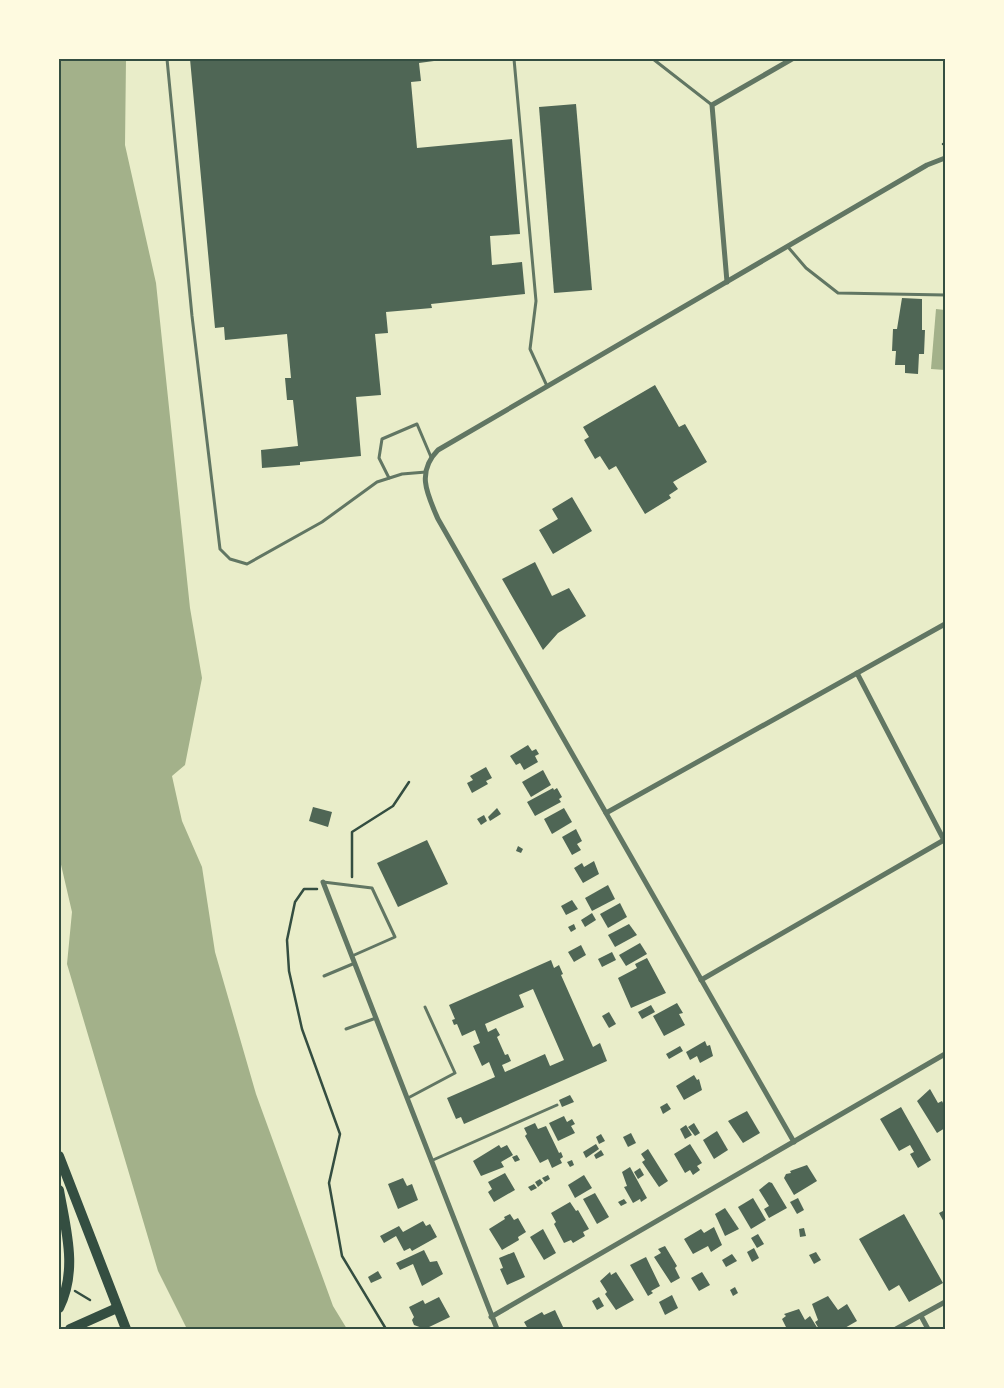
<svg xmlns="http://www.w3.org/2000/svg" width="1004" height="1388" font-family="'Space Grotesk',sans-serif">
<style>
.water{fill:#a3b18a}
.building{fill:#4f6655;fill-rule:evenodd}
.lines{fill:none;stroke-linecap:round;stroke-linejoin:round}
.path{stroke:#344e41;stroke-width:2.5}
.service{stroke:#617663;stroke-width:3}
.minor{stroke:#617663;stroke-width:5}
.primary{stroke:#344e41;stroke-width:10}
.neatline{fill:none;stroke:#344e41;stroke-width:2}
</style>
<rect width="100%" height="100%" fill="#e9edc9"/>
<!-- water -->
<g class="water">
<path d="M59,59H126L125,145L156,283L190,608L202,678L185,765L172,776L182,821L202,867L215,952L256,1094L333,1306L347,1329H187L158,1271L67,964L72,912L59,856Z"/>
<path d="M936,309L945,310V370L931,369Z"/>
</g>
<!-- building -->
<g class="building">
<path d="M190,59H449L419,63L421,81L411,82L417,148L512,139L520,234L490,236L492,265L522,262L525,294L431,304L432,308L386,312L388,333L375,334L381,395L356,397L361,456L300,462V465L262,468L261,450L298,446L293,400H287L285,378H291L287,334L225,340L224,327L215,328Z"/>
<path d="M576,104L592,290L554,293L539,107Z"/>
<path d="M902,298L922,299V330H925L924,354H919L918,374L905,373V365H895L896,351H892L893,329H897Z"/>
<path d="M655,385L679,427L685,424L707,462L673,482L678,489L669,495L671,498L645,514L616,466L609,470L600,456L595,459L584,440L589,437L583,427Z"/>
<path d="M572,497L592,531L553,554L539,530L558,519L552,509Z"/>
<path d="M535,562L552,596L569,588L586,616L558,633L543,650L502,579Z"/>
<path d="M528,745L532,751L536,749L539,754L535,756L538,762L524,770L520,763L516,765L510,756Z"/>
<path d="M486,767L492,778L486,781L488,784L472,793L467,783L473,780L470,776Z"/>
<path d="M543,770L551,785L531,797L522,782Z"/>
<path d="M553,788L554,790L557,788L562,797L559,799L561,802L535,816L527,802Z"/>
<path d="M313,807L332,812L328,827L309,821Z"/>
<path d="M497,808L501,814L490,821L488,817Z"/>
<path d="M564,808L572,822L552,834L544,819Z"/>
<path d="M484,815L487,821L481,825L477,819Z"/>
<path d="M576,829L582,841L577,844L581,850L572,855L562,837Z"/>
<path d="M427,840L448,884L398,907L377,863Z"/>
<path d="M518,846L523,849L521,853L516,851Z"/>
<path d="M594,861L599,874L583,883L574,868L582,863L584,867Z"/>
<path d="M608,885L615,899L592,911L585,898Z"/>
<path d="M572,900L578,909L566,915L561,906Z"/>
<path d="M620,903L627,917L608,928L600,914Z"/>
<path d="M592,913L596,920L585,927L581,920Z"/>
<path d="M574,924L576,929L571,932L568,927Z"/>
<path d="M629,924L637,935L615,947L608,935Z"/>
<path d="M640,943L647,954L626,966L619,955Z"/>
<path d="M581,945L586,955L574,962L568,952Z"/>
<path d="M612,952L616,960L602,967L598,959Z"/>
<path d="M647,958L666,993L631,1008L618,978L637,968L635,964Z"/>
<path d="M551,960L554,968L559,965L563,974L561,975L593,1047L600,1043L607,1061L464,1124L461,1117L456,1119L447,1098L495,1077L489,1062L482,1066L473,1046L480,1043L475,1030L462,1036L457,1024L454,1025L452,1020L455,1019L449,1005ZM533,989L564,1060L550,1066L545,1054L505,1072L502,1065L511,1061L508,1054L505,1055L497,1037L500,1035L496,1028L488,1032L485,1024L524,1007L519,995Z"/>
<path d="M677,1003L683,1013L679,1014L685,1025L664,1036L653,1016Z"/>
<path d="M651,1005L655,1012L642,1019L638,1012Z"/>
<path d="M609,1012L616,1024L609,1028L602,1016Z"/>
<path d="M705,1041L707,1046L710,1045L713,1056L700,1063L697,1056L690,1060L686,1052Z"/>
<path d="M680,1046L683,1051L669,1059L666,1054Z"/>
<path d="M694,1075L697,1080L699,1079L702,1090L684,1100L676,1086Z"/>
<path d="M930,1089L938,1103L942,1101L945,1107V1128L937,1133L917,1101Z"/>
<path d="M570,1095L574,1102L562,1107L559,1100Z"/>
<path d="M667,1103L671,1109L663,1114L660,1107Z"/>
<path d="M901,1107L931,1160L918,1168L910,1154L914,1152L910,1145L899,1151L880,1119Z"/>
<path d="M747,1111L760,1133L743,1143L728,1121Z"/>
<path d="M564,1116L567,1122L572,1119L575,1124L571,1126L575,1133L558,1141L549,1123Z"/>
<path d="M535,1123L538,1129L546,1126L559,1153L561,1152L563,1157L560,1159L562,1163L552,1168L548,1159L540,1163L525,1136L527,1134L524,1128Z"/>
<path d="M694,1123L700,1133L695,1136L688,1127Z"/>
<path d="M686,1125L692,1135L685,1139L680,1129Z"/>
<path d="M717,1131L728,1150L714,1159L703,1140Z"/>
<path d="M631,1133L636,1143L628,1147L623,1137Z"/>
<path d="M601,1134L605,1141L599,1144L596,1137Z"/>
<path d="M596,1144L599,1149L586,1158L583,1152Z"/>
<path d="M690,1144L702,1163L697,1166L700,1170L693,1175L690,1170L685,1173L674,1154Z"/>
<path d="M499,1145L501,1148L507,1145L513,1155L501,1162L504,1167L481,1176L473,1161Z"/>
<path d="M648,1149L668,1181L659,1187L642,1162L645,1160L641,1154Z"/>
<path d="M601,1150L604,1155L596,1159L594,1155Z"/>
<path d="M517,1155L520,1160L515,1162L512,1157Z"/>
<path d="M572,1160L574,1165L570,1167L567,1162Z"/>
<path d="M807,1165L817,1181L794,1195L784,1178L786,1174L791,1173L790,1171Z"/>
<path d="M630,1167L647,1198L641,1202L640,1199L633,1203L624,1187L627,1186L622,1172Z"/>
<path d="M640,1168L644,1175L638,1179L634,1172Z"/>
<path d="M505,1173L515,1190L494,1202L488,1192L492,1189L488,1182Z"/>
<path d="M548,1175L550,1179L545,1182L542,1178Z"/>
<path d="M584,1175L592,1188L575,1198L568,1185Z"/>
<path d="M403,1178L407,1186L412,1184L418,1200L398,1209L388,1184Z"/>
<path d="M540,1179L543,1183L538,1187L535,1182Z"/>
<path d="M769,1182L772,1183L787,1208L769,1218L764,1209L769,1206L759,1190Z"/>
<path d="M534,1184L537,1188L531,1191L528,1187Z"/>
<path d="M595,1193L609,1217L597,1224L583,1199Z"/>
<path d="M753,1198L766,1220L751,1229L738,1207Z"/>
<path d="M798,1198L804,1210L797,1214L790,1202Z"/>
<path d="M624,1199L627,1203L621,1206L618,1202Z"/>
<path d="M570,1202L576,1211L578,1210L589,1229L583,1232L585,1236L573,1243L571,1240L564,1243L554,1224L556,1222L551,1213Z"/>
<path d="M725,1208L739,1229L725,1236L715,1214Z"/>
<path d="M945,1210V1224L939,1213Z"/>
<path d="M510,1214L514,1220L518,1218L526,1232L518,1237L519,1240L502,1250L489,1229L505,1219L504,1217Z"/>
<path d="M904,1214L943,1283L909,1302L899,1285L889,1291L859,1239Z"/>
<path d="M423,1221L426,1226L430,1224L437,1237L412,1251L410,1248L404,1251L396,1236L384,1243L380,1236L399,1226L403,1232Z"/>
<path d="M714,1227L722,1245L711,1252L708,1246L693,1254L684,1239L701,1229L704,1233Z"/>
<path d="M804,1228L806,1236L800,1237L799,1229Z"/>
<path d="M543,1229L556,1253L544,1260L530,1237Z"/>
<path d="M758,1234L764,1244L757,1248L751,1238Z"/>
<path d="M665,1246L677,1266L675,1268L680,1278L671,1283L654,1257L661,1253L658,1249Z"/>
<path d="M754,1248L759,1258L752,1262L747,1252Z"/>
<path d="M424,1250L430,1262L437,1261L443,1274L422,1286L413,1264L400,1270L396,1263Z"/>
<path d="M514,1252L525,1277L507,1285L500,1269L503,1268L499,1258Z"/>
<path d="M816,1252L821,1260L814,1264L809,1255Z"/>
<path d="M732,1254L737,1261L726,1267L722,1260Z"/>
<path d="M646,1257L660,1286L651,1291L653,1293L648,1296L630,1265Z"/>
<path d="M378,1271L382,1278L371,1283L368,1277Z"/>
<path d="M610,1272L611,1275L616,1272L634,1300L616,1310L605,1294L607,1292L600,1281Z"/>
<path d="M702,1272L710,1285L699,1291L691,1278Z"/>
<path d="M735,1287L738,1293L733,1296L730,1290Z"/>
<path d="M672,1295L678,1308L665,1315L659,1302Z"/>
<path d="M828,1296L838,1310L847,1304L857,1321L843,1329H819L815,1322L818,1320L812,1304Z"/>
<path d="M439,1297L450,1317L425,1329L414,1325L412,1320L414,1317L409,1307L423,1300L425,1304Z"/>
<path d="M599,1297L604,1306L597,1310L592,1301Z"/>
<path d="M799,1309L805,1320L810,1316L818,1329H787L782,1319L786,1316L784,1314Z"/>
<path d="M555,1310L564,1329H528L524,1322L542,1312L544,1315Z"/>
</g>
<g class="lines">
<!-- path -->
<g class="path">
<path d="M943,144L945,143"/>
<path d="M352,877V832L393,806L409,782"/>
<path d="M317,889H304L295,902L287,940L289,971L302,1029L340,1134L329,1183L342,1256L386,1329"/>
<path d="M75,1291L90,1300"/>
</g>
<!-- service -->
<g class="service">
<path d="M167,59L192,316L220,549L230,559L247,564L322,522L377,482L402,474L426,472"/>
<path d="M514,59L536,301L530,349L547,386"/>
<path d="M653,59L712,105"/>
<path d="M788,247L806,268L838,293L945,295"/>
<path d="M389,478L379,458L382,439L417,424L431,457"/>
<path d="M323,882L372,888L395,937L352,956"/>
<path d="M324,976L355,963"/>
<path d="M346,1029L376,1018"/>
<path d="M408,1098L455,1073L425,1007"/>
<path d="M433,1160L557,1105"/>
</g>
<!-- minor -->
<g class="minor">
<path d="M727,282L712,105L792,59"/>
<path d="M857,673L945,842"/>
<path d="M606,813L945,624"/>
<path d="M323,882L497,1329"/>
<path d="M701,980L944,840"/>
<path d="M794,1142L438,519C427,494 416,472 438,450L927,165L945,158"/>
<path d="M921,1316L928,1329"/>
<path d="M491,1317L945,1054"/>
<path d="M896,1329L945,1302"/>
</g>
<!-- primary -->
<g class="primary">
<path d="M59,1156L126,1329"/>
<path d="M59,1190C66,1230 78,1270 59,1308"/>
<path d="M70,1329L117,1308"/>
</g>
</g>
<!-- border -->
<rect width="1004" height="1388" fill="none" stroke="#fefae0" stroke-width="120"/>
<rect x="60" y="60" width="884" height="1268" class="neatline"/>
</svg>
